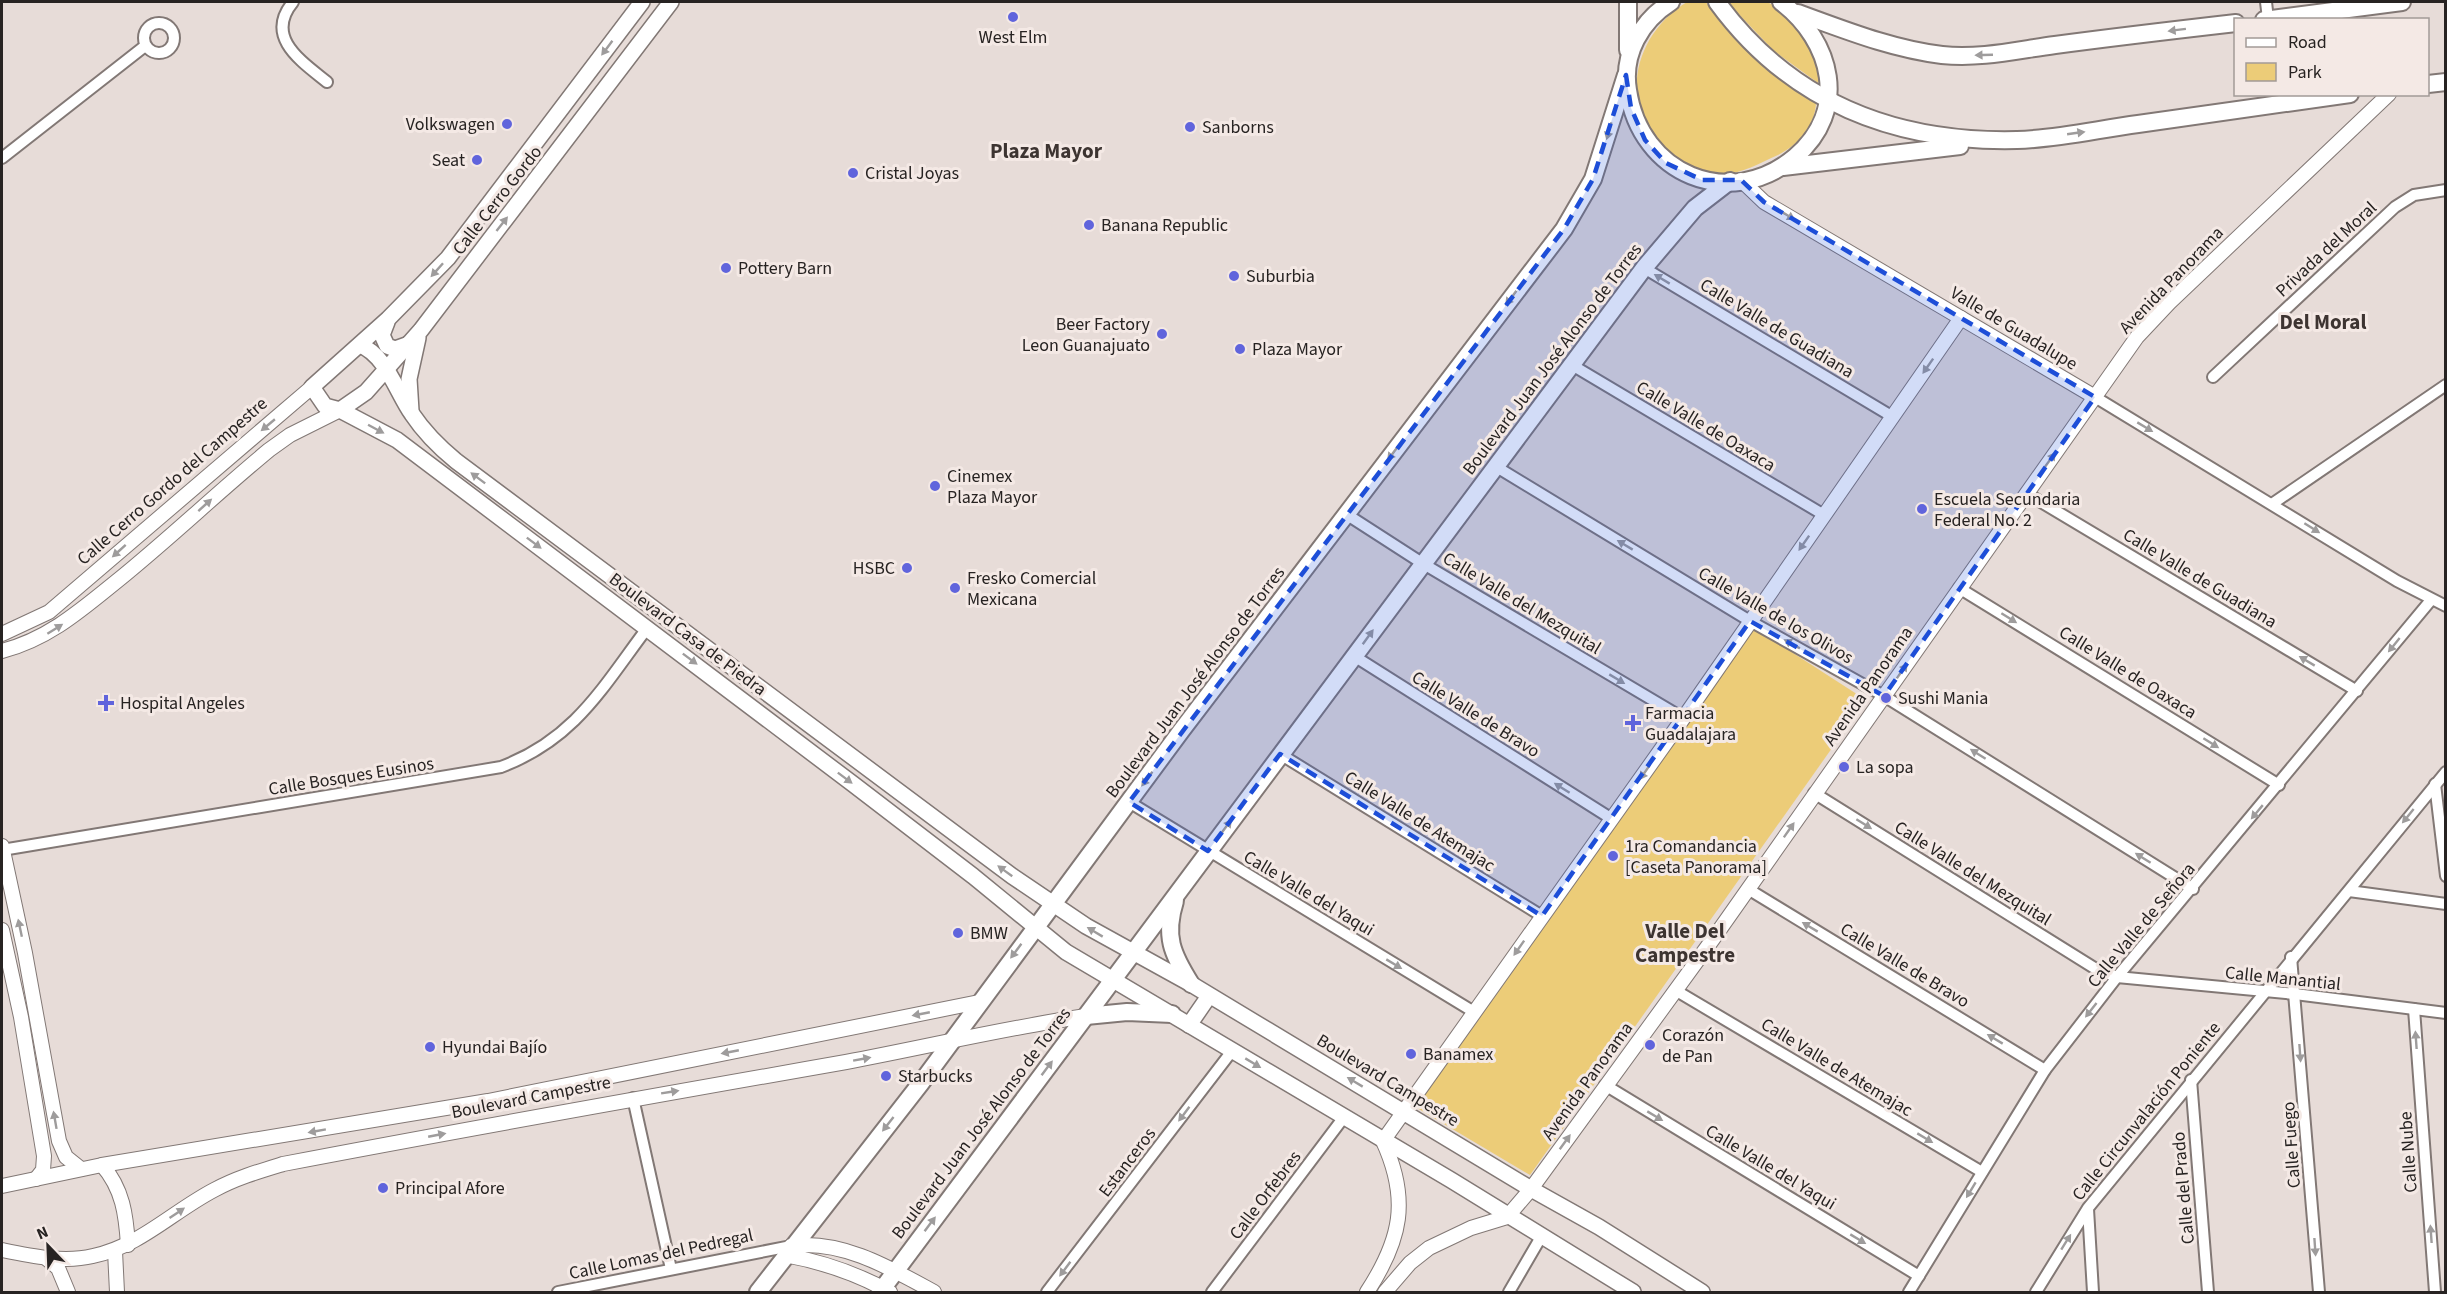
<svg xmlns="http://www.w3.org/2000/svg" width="2447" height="1294" font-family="'Source Sans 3',sans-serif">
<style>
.green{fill:#eccc78}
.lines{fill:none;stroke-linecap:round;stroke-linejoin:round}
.minor-casing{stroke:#827875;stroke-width:14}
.tertiary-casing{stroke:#827875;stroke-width:16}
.secondary-casing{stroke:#827875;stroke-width:18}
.primary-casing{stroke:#827875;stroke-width:20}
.minor{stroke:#fff;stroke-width:10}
.tertiary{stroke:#fff;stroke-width:14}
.secondary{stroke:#fff;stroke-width:15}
.primary{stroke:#fff;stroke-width:16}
.oneway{fill:#9e9c9c}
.marked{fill:#1d4ed8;fill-opacity:0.2;stroke:#1d4ed8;stroke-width:4.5;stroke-dasharray:12 8;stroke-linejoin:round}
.poi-dot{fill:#6064dc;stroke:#f4e9e5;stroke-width:2}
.labels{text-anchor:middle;stroke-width:6;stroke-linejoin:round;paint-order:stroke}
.poi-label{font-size:18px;fill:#272322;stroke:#f4e9e5;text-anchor:start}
.street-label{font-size:18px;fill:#272322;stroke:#f4e9e5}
.quarter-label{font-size:21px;font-weight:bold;fill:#3d3431;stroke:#f4e9e5}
</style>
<rect width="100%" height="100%" fill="#e7dcd8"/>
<!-- green -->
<g class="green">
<path d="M1687,2H1706C1735,46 1772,75 1816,103C1815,126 1798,145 1778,155C1760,163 1742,174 1722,174C1705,174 1689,166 1675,157C1616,116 1629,37 1687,2Z"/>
<path d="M1727,2H1767L1781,9L1813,48L1820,79L1818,83L1774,51Z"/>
<path d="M1751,626L1866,700L1530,1175L1412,1105Z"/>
</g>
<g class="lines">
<!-- minor casing -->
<g class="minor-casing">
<g id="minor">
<path d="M293,2C264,37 301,61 327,82"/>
<path d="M2266,2L2268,19"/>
<circle cx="159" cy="38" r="15"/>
<path d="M2,158L145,46"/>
<path d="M1644,268L1893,417"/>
<path d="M1572,365L1824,515"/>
<path d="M2213,377L2395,207L2414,195L2446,190"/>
<path d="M2095,397L2397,581L2446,606"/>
<path d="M1495,466L1750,621L1884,696L2193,889"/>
<path d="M2026,493L2357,691"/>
<path d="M2272,504L2446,385"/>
<path d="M1346,514L1422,563L1683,718"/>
<path d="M1959,588L2279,785"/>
<path d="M1354,656L1612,819"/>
<path d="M1280,754L1542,916"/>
<path d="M2435,784L2446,876"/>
<path d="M1814,793L2096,969L2117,977L2295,994L2446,1013"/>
<path d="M1129,802L1474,1012"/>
<path d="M2,850L501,767C575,739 602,688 648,627"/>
<path d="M1748,889L2045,1070"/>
<path d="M2349,891L2446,904"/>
<path d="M2291,957L2319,1292"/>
<path d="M1675,990L1982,1172"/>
<path d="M2414,1009L2435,1292"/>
<path d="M2191,1080L2208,1292"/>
<path d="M1605,1085L1919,1276"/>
<path d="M633,1098L671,1269"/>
<path d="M2088,1209L2093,1292"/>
<path d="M558,1292L791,1246"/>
<path d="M1047,1292L1232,1051"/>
<path d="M1212,1292L1344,1117"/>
<path d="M1509,1292L1541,1237"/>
<path d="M1909,1292L2045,1070L2117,977L2431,600"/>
<path d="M2036,1292L2088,1208L2446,772"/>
</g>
</g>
<!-- tertiary casing -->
<g class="tertiary-casing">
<g id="tertiary">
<path d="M1741,180L1764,202L2095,397"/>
<path d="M2,634L49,612L312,387"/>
<path d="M2,651C48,639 80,611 117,581C169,539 217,493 269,450L290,435L340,410"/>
<path d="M2,846L25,953L59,1141L66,1157L81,1169"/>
<path d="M2,930L21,1017L44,1156L43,1170L36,1179"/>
<path d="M102,1165C123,1189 126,1215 128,1245"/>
<path d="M2,1186L102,1165L488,1101L979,1002"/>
<path d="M791,1246C842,1239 892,1269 934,1292"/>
<path d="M2,1250C31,1256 64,1263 93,1256C140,1246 172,1212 214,1190C236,1178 260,1171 283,1164C471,1128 658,1095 846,1062C926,1047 1005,1028 1086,1016"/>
<path d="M115,1251L117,1292"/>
<path d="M785,1255C823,1262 856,1273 890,1292"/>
<path d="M46,1258L58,1268L68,1292"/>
<path d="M1367,1292C1401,1240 1410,1200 1383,1141L1687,713L1961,318"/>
<path d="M1385,1292L1410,1263L1429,1248L1471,1228L1507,1217L1531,1189L1713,939L2137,337L2169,303L2389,94"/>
</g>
</g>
<!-- secondary casing -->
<g class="secondary-casing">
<g id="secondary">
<path d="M642,2L448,258L388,319L312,387L325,406L340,410L397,440L853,784L973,876L1066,952L1451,1180L1633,1292"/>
<path d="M387,322L382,335L387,346L395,349L409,344"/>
<path d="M360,345C386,355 397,393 412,414C424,432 439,447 456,461L1012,876L1086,926L1191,984L1531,1189L1599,1227L1702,1292"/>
<path d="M340,410L366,392L421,330L671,2"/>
<path d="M411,411L409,379L418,338"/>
<path d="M1189,1025L1209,996"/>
</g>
</g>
<!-- primary casing -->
<g class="primary-casing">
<g id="primary">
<path d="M1628,2V50"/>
<path d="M1671,2C1641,21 1622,54 1628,90C1640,174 1729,212 1795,157C1850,110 1832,41 1781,2"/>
<path d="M1717,2C1790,102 1895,143 2017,140C2057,139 2099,129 2138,124C2209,114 2280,104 2350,94"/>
<path d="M1798,13C1845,30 1892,49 1942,55C1981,59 2017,50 2055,45C2115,37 2175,30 2236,23"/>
<path d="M2264,20L2402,2"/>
<path d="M2428,84L2446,82"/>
<path d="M1783,167L1960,146"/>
<path d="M1175,901C1164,936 1172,954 1191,984"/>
<path d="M1086,1016L1127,1012L1172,1014"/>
<path d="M758,1292L921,1083L1181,731L1564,229L1593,179L1626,75"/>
<path d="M880,1292L1644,268L1695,208L1730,181"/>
</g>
</g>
<!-- minor -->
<use href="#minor" class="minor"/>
<!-- tertiary -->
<use href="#tertiary" class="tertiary"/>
<!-- secondary -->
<use href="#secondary" class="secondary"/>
<!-- primary -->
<use href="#primary" class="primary"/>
</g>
<!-- one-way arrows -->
<defs><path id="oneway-solid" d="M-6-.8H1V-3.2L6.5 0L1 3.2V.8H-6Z" transform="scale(1.5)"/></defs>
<g class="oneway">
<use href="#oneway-solid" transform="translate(2177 30) rotate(173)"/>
<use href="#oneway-solid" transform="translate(607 48) rotate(127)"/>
<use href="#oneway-solid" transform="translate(1984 55) rotate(178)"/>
<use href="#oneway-solid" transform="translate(1609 131) rotate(106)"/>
<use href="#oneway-solid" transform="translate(2076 133) rotate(-8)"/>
<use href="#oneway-solid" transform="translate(1787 215) rotate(31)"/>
<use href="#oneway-solid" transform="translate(502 224) rotate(-52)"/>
<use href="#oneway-solid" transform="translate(437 270) rotate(132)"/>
<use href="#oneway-solid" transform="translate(1662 279) rotate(-149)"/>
<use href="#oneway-solid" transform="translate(1511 298) rotate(127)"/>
<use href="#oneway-solid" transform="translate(1928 366) rotate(125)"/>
<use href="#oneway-solid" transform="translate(268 425) rotate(140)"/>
<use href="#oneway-solid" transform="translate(2145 427) rotate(31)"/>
<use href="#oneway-solid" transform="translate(376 429) rotate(28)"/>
<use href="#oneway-solid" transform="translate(1393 453) rotate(127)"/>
<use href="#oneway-solid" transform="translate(2050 460) rotate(-54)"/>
<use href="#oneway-solid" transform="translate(478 478) rotate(-143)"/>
<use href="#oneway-solid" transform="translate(205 505) rotate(-42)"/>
<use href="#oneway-solid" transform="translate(2312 528) rotate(32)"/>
<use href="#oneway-solid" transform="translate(534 543) rotate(37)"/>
<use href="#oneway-solid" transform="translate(1804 543) rotate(125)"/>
<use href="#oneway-solid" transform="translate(1625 545) rotate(-149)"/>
<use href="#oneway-solid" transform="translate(119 551) rotate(138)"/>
<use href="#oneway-solid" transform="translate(2009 618) rotate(32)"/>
<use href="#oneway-solid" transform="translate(55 629) rotate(-32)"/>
<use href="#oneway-solid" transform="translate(1368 637) rotate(-54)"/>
<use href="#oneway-solid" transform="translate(1792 644) rotate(-151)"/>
<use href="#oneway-solid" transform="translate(2394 645) rotate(129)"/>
<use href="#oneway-solid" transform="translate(690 659) rotate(37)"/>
<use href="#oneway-solid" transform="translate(2307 661) rotate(-149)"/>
<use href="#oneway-solid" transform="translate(1902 671) rotate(-55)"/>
<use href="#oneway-solid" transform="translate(1617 679) rotate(31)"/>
<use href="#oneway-solid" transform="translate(2211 743) rotate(32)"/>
<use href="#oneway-solid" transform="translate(1978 754) rotate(-148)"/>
<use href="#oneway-solid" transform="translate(1645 772) rotate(125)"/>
<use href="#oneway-solid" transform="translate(845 778) rotate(37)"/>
<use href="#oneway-solid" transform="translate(1147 779) rotate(127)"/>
<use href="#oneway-solid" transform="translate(1562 788) rotate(-148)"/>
<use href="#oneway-solid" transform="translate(2257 812) rotate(130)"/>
<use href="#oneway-solid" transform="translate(2408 816) rotate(129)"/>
<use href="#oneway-solid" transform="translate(1864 824) rotate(32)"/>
<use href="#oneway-solid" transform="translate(1226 827) rotate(-53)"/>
<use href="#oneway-solid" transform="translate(1789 830) rotate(-55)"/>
<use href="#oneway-solid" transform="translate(2143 858) rotate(-148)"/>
<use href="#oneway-solid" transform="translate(1005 871) rotate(-144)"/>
<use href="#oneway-solid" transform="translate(1810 927) rotate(-149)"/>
<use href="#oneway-solid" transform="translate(20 928) rotate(-102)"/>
<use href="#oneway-solid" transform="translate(1095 932) rotate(-149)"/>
<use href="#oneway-solid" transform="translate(1519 948) rotate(125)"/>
<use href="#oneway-solid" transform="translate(1016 951) rotate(127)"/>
<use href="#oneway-solid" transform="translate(1394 964) rotate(31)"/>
<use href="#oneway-solid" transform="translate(2091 1010) rotate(128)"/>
<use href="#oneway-solid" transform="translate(921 1014) rotate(169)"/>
<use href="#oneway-solid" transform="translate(1995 1039) rotate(-149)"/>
<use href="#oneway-solid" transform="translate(2416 1040) rotate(-94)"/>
<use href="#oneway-solid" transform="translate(730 1052) rotate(169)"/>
<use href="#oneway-solid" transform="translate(2300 1053) rotate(86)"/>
<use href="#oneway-solid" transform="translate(862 1059) rotate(-10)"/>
<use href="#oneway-solid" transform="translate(1253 1063) rotate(31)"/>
<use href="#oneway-solid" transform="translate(1047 1068) rotate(-53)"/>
<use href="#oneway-solid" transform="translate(1355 1082) rotate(-149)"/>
<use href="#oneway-solid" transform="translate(670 1092) rotate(-9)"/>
<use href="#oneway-solid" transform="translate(1184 1114) rotate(127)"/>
<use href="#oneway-solid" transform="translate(1655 1116) rotate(31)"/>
<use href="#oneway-solid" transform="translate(55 1120) rotate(-100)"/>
<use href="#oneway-solid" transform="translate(888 1124) rotate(128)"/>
<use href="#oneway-solid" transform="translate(317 1131) rotate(170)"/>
<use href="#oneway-solid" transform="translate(437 1135) rotate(-11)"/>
<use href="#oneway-solid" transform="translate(1925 1138) rotate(31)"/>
<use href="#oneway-solid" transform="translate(1565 1142) rotate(-54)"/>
<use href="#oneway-solid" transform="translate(1971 1190) rotate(121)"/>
<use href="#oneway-solid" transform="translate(177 1213) rotate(-34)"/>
<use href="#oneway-solid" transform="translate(930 1224) rotate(-53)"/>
<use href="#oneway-solid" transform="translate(2431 1234) rotate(-94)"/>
<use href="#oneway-solid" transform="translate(1858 1239) rotate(31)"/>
<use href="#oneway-solid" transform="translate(2066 1242) rotate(-58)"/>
<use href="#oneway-solid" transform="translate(2315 1247) rotate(86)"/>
<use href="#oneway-solid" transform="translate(1065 1269) rotate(127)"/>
</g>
<!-- marked area -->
<path class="marked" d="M1626,75L1631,108L1645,140L1666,163L1702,180H1741L1764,202L2095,397L1884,696L1750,621L1542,916L1280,754L1208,851L1129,802L1564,229L1593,179Z"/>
<!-- markers -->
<g class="poi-dot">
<circle cx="1013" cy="17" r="6"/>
<circle cx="507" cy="124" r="6"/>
<circle cx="1190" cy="127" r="6"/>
<circle cx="477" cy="160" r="6"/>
<circle cx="853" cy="173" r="6"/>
<circle cx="1089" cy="225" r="6"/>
<circle cx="726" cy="268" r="6"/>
<circle cx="1234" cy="276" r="6"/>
<circle cx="1162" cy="334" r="6"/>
<circle cx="1240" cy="349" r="6"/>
<circle cx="935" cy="486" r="6"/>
<circle cx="1922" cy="509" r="6"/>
<circle cx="907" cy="568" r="6"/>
<circle cx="955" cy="588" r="6"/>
<circle cx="1886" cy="698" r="6"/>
<path d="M103 694h6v6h6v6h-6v6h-6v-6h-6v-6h6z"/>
<path d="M1630 714h6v6h6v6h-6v6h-6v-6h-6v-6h6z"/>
<circle cx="1844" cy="767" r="6"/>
<circle cx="1613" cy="856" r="6"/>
<circle cx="958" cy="933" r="6"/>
<circle cx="1650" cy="1045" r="6"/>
<circle cx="430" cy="1047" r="6"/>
<circle cx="1411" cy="1054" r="6"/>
<circle cx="886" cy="1076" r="6"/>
<circle cx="383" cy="1188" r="6"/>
</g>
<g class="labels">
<!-- poi labels -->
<g class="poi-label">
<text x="1013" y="43" text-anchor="middle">West Elm</text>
<text x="495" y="130" text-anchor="end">Volkswagen</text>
<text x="1202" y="133">Sanborns</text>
<text x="465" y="166" text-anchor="end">Seat</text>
<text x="865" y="179">Cristal Joyas</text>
<text x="1101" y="231">Banana Republic</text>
<text x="738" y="274">Pottery Barn</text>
<text x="1246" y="282">Suburbia</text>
<text x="1150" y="330" text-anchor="end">Beer Factory<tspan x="1150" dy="21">Leon Guanajuato</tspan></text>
<text x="1252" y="355">Plaza Mayor</text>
<text x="947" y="482">Cinemex<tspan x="947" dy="21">Plaza Mayor</tspan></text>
<text x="1934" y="505">Escuela Secundaria<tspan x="1934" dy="21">Federal No. 2</tspan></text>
<text x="895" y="574" text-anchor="end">HSBC</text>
<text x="967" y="584">Fresko Comercial<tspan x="967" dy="21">Mexicana</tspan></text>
<text x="1898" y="704">Sushi Mania</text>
<text x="120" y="709">Hospital Angeles</text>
<text x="1645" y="719">Farmacia<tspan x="1645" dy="21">Guadalajara</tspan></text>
<text x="1856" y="773">La sopa</text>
<text x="1625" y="852">1ra Comandancia<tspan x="1625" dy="21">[Caseta Panorama]</tspan></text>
<text x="970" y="939">BMW</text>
<text x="1662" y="1041">Corazón<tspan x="1662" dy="21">de Pan</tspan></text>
<text x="442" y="1053">Hyundai Bajío</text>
<text x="1423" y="1060">Banamex</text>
<text x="898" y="1082">Starbucks</text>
<text x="395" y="1194">Principal Afore</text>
</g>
<!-- street labels -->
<g class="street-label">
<text transform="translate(497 200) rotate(-52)" y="6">Calle Cerro Gordo</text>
<text transform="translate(2326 249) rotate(-43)" y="6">Privada del Moral</text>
<text transform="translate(2171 280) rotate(-46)" y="6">Avenida Panorama</text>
<text transform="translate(1777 328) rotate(31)" y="6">Calle Valle de Guadiana</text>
<text transform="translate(2014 328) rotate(31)" y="6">Valle de Guadalupe</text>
<text transform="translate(1552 359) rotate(-53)" y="6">Boulevard Juan José Alonso de Torres</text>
<text transform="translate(1706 426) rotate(31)" y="6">Calle Valle de Oaxaca</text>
<text transform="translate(172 481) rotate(-41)" y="6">Calle Cerro Gordo del Campestre</text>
<text transform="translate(2200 578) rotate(31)" y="6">Calle Valle de Guadiana</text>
<text transform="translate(1522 603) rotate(31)" y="6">Calle Valle del Mezquital</text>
<text transform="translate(1776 615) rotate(30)" y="6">Calle Valle de los Olivos</text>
<text transform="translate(688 634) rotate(37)" y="6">Boulevard Casa de Piedra</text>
<text transform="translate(2128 672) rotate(32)" y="6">Calle Valle de Oaxaca</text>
<text transform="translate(1195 682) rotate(-53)" y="6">Boulevard Juan José Alonso de Torres</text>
<text transform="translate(1868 686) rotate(-55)" y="6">Avenida Panorama</text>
<text transform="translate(1476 714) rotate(32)" y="6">Calle Valle de Bravo</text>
<text transform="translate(351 776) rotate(-9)" y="6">Calle Bosques Eusinos</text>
<text transform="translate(1420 821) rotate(32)" y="6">Calle Valle de Atemajac</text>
<text transform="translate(1973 873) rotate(32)" y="6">Calle Valle del Mezquital</text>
<text transform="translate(1309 893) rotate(31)" y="6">Calle Valle del Yaqui</text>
<text transform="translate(2141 925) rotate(-50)" y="6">Calle Valle de Señora</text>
<text transform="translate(1905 965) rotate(31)" y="6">Calle Valle de Bravo</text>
<text transform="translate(2283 978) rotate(6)" y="6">Calle Manantial</text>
<text transform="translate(1837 1067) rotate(31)" y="6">Calle Valle de Atemajac</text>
<text transform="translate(1388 1080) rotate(31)" y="6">Boulevard Campestre</text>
<text transform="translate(1587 1081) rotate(-54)" y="6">Avenida Panorama</text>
<text transform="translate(531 1097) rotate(-11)" y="6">Boulevard Campestre</text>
<text transform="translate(2146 1111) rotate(-51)" y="6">Calle Circunvalación Poniente</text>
<text transform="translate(981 1123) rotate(-53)" y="6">Boulevard Juan José Alonso de Torres</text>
<text transform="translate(2291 1145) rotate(-94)" y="6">Calle Fuego</text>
<text transform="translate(2408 1152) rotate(-94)" y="6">Calle Nube</text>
<text transform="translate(1127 1162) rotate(-53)" y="6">Estanceros</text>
<text transform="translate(1771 1167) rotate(31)" y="6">Calle Valle del Yaqui</text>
<text transform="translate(2183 1188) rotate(-95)" y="6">Calle del Prado</text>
<text transform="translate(1265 1195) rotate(-53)" y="6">Calle Orfebres</text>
<text transform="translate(661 1254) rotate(-12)" y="6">Calle Lomas del Pedregal</text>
</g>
<!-- quarter labels -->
<g class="quarter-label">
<text x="1046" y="158">Plaza Mayor</text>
<text x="2323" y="329">Del Moral</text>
<text x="1685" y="938">Valle Del<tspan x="1685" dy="24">Campestre</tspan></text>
</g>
</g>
<!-- border -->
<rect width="2447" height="1294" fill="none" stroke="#272322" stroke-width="6"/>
<!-- legend -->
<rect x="2234" y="18" width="195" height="78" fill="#f4e9e5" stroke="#a29a97" stroke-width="1.5"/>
<rect x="2246" y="38" width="30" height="9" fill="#ffffff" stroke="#a29a97" stroke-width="1.5"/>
<text x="2288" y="48" font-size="18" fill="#272322">Road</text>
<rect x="2246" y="63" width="30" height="18" fill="#eccc78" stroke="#a29a97" stroke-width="1.5"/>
<text x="2288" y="78" font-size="18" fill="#272322">Park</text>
<!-- north arrow -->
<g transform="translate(48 1246) rotate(337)" stroke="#f4e9e5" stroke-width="4.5" paint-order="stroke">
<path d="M0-4.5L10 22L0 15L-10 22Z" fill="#272322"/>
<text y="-9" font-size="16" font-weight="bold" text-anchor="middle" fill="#272322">N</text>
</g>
</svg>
